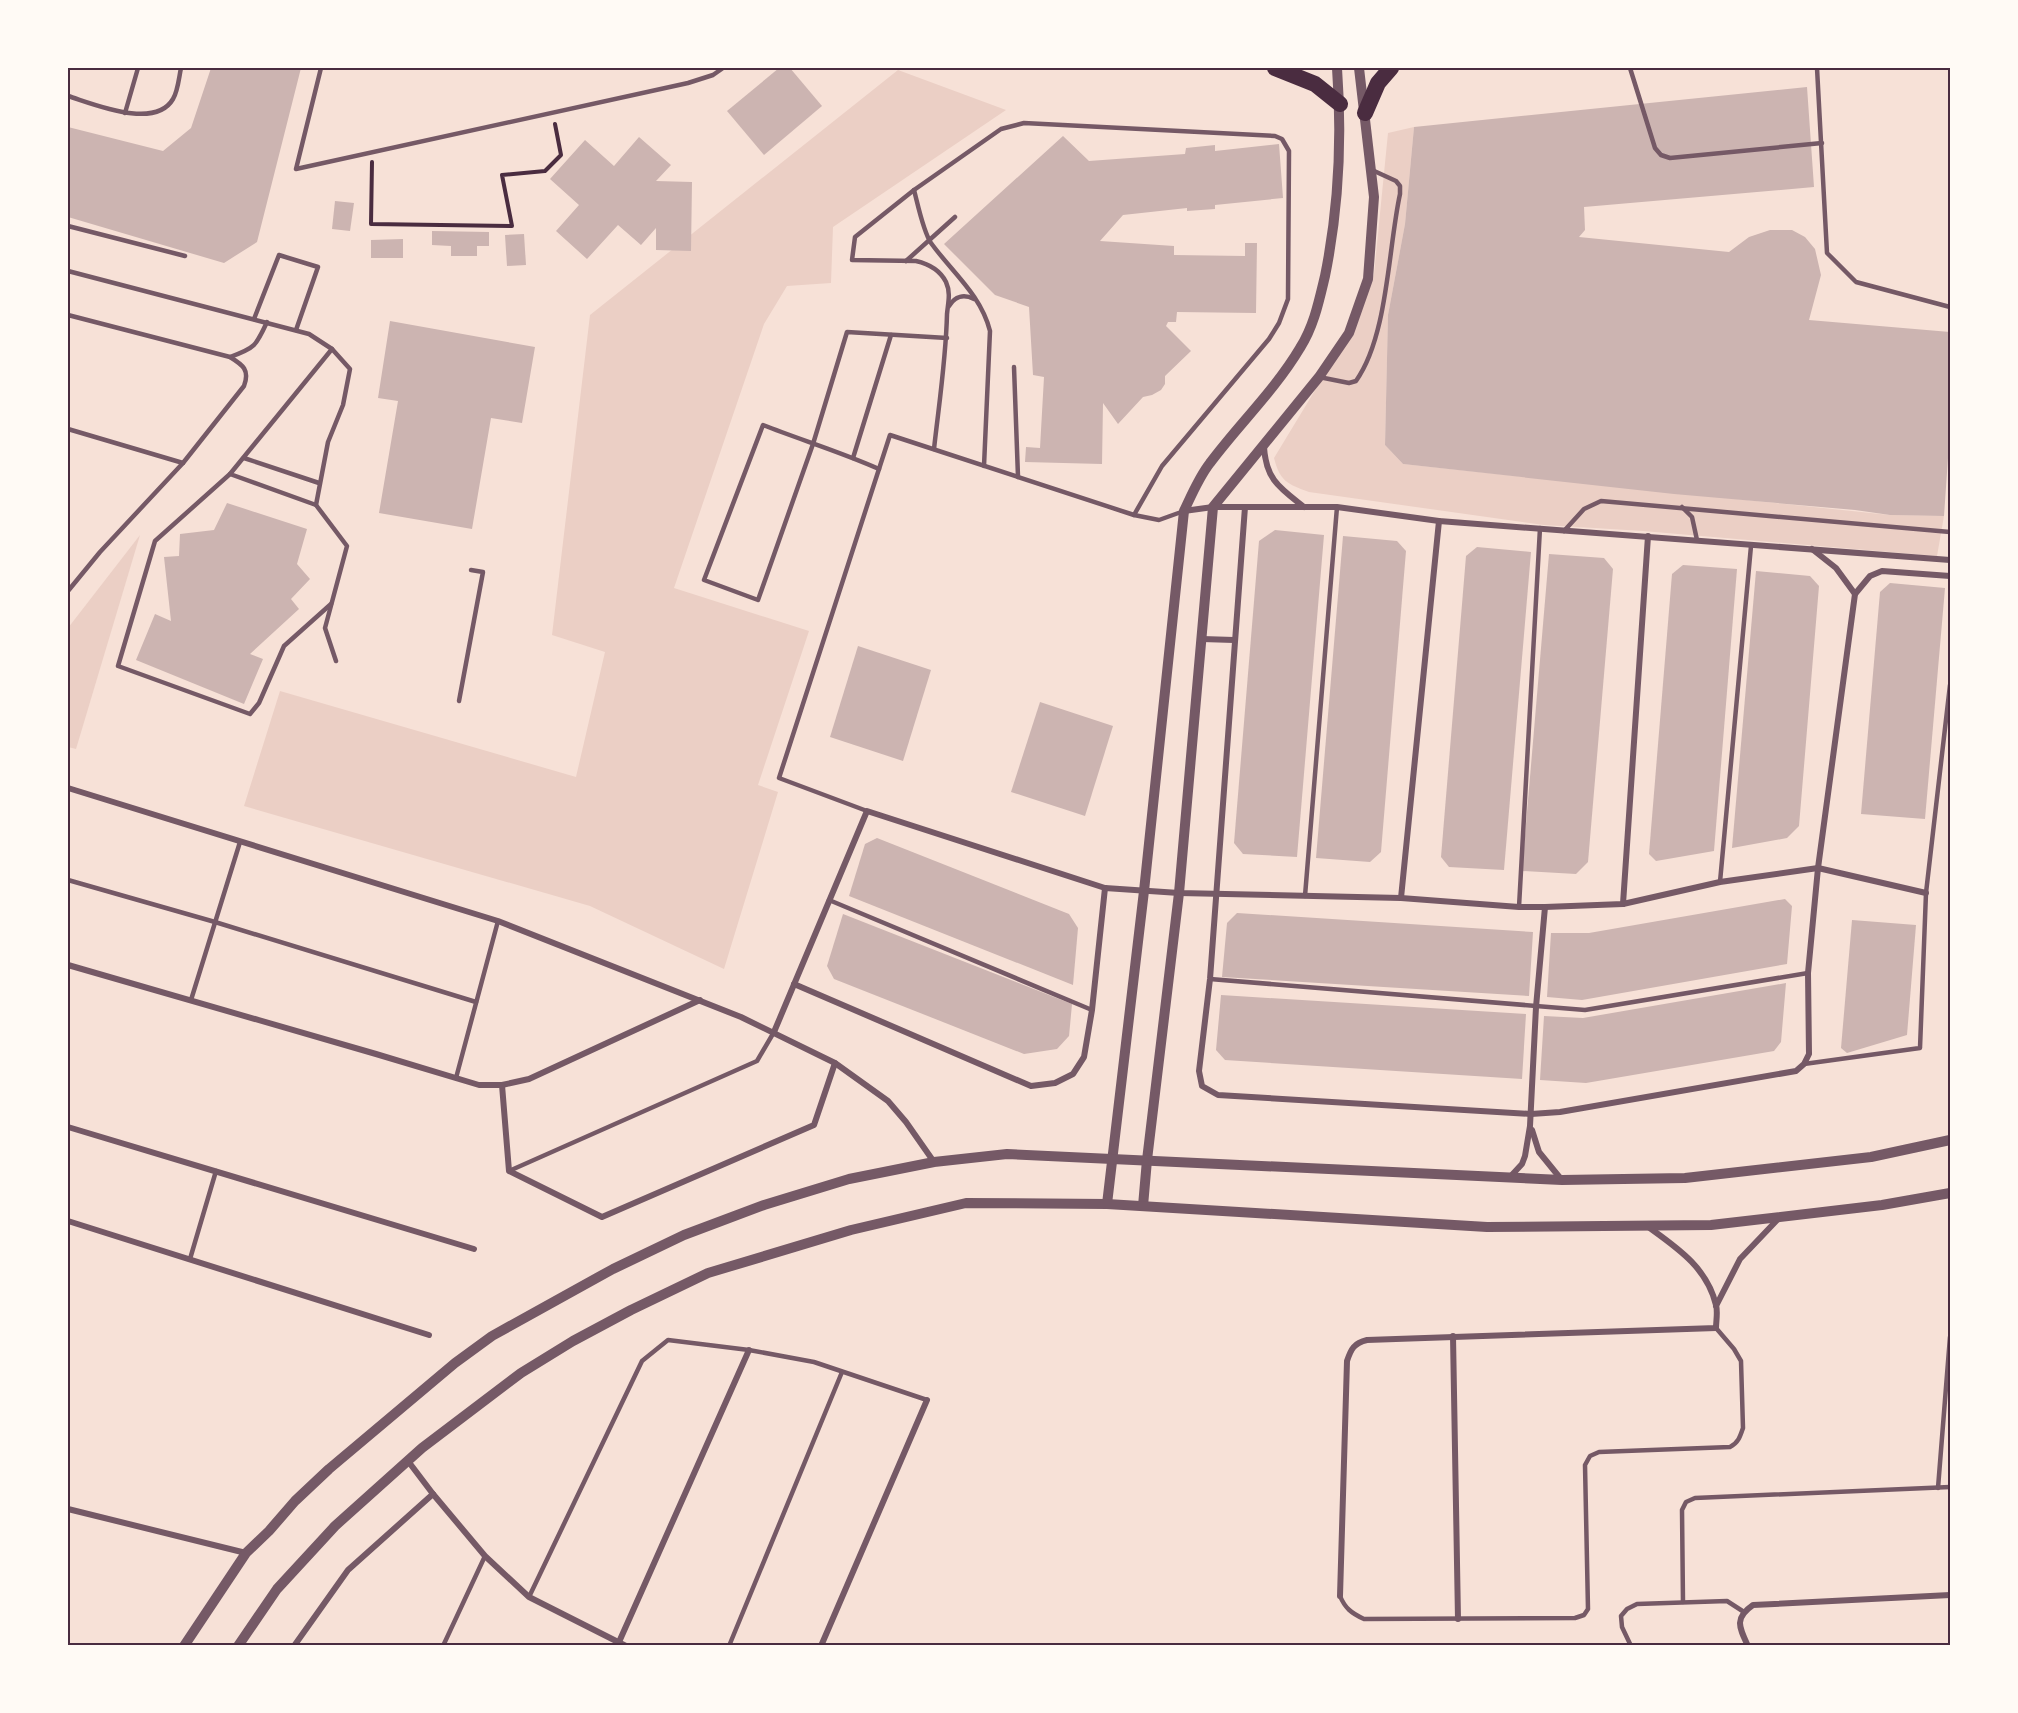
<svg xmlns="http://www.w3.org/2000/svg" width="2018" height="1713" font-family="'Space Grotesk',sans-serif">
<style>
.green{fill:#ebcfc5}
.building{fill:#ccb4b1}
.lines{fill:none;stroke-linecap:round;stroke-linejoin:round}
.path{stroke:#4a2c40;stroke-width:4}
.service{stroke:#755966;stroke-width:4.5}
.minor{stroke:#755966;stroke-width:6}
.tertiary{stroke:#755966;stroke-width:10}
.trunk{stroke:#4a2c40;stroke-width:16}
.neatline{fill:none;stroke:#4a2c40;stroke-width:2}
</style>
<rect width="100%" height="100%" fill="#f7e1d7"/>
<!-- green -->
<g class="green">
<path d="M898,70L1006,110L833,227L831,283L787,286L764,324L674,588L809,631L758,785L778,792L724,969L590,906L244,806L280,691L576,777L605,652L552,635L590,315Z"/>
<path d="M1414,127L1405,224L1388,315L1385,445L1403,464L1890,515L1944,516L1937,556L1643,531L1544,525L1309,492C1287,484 1280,481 1274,458L1357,321L1374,274L1388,133Z"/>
<path d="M140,535L76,749L68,747V628Z"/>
</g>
<!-- building -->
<g class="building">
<path d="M211,68H301L257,242L224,263L68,217V127L163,151L191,128Z"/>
<path d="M779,68H790L822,106L764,155L727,111Z"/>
<path d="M1807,87L1814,187L1584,207L1585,230L1579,237L1729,252L1749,237L1770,230H1792L1805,237L1815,249L1821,275L1809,320L1950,332V429L1944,516L1890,515L1855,510L1674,494L1403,464L1385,445L1388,315L1405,224L1414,127Z"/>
<path d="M1063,136L1089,161L1185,154L1186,148L1215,145V151L1279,144L1283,198L1215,205V209L1187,211V208L1123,215L1100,241L1174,246V255L1245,256V243H1257L1256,313L1177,312L1176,322H1168L1166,326L1191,351L1165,376V384L1161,390L1152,395L1143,397L1118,424L1103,403L1102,464L1025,462L1026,447L1040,448L1044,377L1033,375L1029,307L995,295L944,244Z"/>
<path d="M639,137L671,165L656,181L692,182L691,251L656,250V228L641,245L618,225L587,259L556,231L579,205L550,179L585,140L614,166Z"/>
<path d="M335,201L354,203L350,231L332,229Z"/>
<path d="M432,231L489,232V246H477V256H451V246L432,245Z"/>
<path d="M524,234L526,265L507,266L505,235Z"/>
<path d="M403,239V258H371V240Z"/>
<path d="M390,321L535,347L522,423L491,418L472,529L379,513L398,401L378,398Z"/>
<path d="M227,503L307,529L297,564L310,579L291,599L299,609L250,654L263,659L244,704L136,660L155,614L171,621L164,557L179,556L180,534L214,530Z"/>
<path d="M1275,530L1324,535L1297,857L1243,854L1234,843L1259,541Z"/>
<path d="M1343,536L1397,541L1406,551L1381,852L1370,862L1316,858Z"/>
<path d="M1477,547L1531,552L1504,870L1449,867L1441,857L1466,556Z"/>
<path d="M1549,554L1604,558L1613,569L1588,862L1576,874L1522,871Z"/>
<path d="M1683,565L1737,569L1714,851L1656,861L1649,854L1672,574Z"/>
<path d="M1756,571L1810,576L1819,586L1799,826L1787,838L1732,848Z"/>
<path d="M1890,583L1945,588L1925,819L1861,814L1880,592Z"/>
<path d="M858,646L931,670L903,761L830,737Z"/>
<path d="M1040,702L1113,726L1085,816L1011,792Z"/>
<path d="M877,838L1069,914L1078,928L1073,985L849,896L865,844Z"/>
<path d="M1785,899L1792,906L1787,964L1582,1000L1547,997L1551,933H1589Z"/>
<path d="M1237,913L1533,932L1529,996L1222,977L1227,923Z"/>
<path d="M843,914L1072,1004L1069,1036L1057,1049L1024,1054L834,979L827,966Z"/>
<path d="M1852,920L1916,925L1907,1035L1847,1053L1841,1048Z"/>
<path d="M1786,983L1781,1042L1774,1051L1586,1083L1540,1080L1544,1016L1583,1018Z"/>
<path d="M1221,995L1526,1014L1522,1079L1225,1060L1216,1050Z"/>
</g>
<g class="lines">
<!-- path -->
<path class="path" d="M372,162L371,224L512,226L502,175L545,171L561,155L555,124"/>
<!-- service -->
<g class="service">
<path d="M321,68L296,169L688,83L713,75L723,68"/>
<path d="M1630,68L1655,148L1661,155L1670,158L1822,143"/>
<path d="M1817,68L1827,253L1856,282L1950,307"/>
<path d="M68,96C94,104 155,130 173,99C178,91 179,77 181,68"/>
<path d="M125,113L138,68"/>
<path d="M914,190C918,205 923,231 931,243C952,272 981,295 990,331L984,466"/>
<path d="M68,226L185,256"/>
<path d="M906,261L955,217"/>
<path d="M68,271L309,334L332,349L350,369L343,405L328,442L316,505L347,546L325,628L336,661"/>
<path d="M949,306C955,296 964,294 974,299"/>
<path d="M68,315L230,357C243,365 250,370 244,386L183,463L100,552L68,591"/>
<path d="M254,319L279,255L318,267L296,330"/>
<path d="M230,357C255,348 256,346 267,322"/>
<path d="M1014,367L1018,477"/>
<path d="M1319,377L1349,383L1356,381C1388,336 1388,249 1400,194V186L1396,181L1372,170"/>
<path d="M68,429L183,463"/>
<path d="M934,449C939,404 946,359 947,314C948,303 951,293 946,282C940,270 929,264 916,261L852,260L855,237L914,190L1001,129L1024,123L1275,136L1282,139L1289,151L1288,299L1279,323L1269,339L1162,466L1134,515"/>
<path d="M244,458L319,483"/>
<path d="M853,458L891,335"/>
<path d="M879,469C841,452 801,440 763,425L704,580L758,600L813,444L847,332L947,338"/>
<path d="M230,474L155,541L118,666L250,714L259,703L284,646L331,604"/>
<path d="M316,505L230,474L332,349"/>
<path d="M1682,507L1692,517L1697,540"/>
<path d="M1564,531L1584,509L1601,501L1950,532"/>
<path d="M459,701L483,572L471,570"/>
<path d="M867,811L779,778L890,435L1134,515L1159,520L1184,511"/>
<path d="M68,880L215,922L476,1002"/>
<path d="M1720,882L1751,546"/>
<path d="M1305,896L1337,507"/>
<path d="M829,900L1092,1010"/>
<path d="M1519,907L1540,528"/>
<path d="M1210,979L1585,1010L1808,973"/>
<path d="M191,1000L240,842"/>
<path d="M1804,1064L1920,1048L1926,893L1950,685"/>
<path d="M456,1078L498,921"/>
<path d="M509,1171L757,1061L774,1032"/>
<path d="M190,1259L216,1171"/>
<path d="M1938,1488L1950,1337"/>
<path d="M1340,1596C1345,1608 1351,1613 1364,1619L1575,1618L1584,1615L1588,1609L1585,1465L1590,1456L1599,1452L1730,1447C1738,1443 1740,1437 1743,1428L1741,1361L1734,1349L1716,1328"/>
<path d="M529,1597L642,1361L668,1340L749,1350L814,1362L927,1400"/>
<path d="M1683,1602L1682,1510L1686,1502L1695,1498L1950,1487"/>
<path d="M443,1646L485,1556"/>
<path d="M729,1646L842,1372"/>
<path d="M1631,1646L1622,1627L1621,1616L1627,1609L1637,1604L1727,1601L1744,1612"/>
</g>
<!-- minor -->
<g class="minor">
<path d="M1264,447C1266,480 1280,488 1304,507"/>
<path d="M1245,507L1210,979L1199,1071L1202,1086L1218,1095L1531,1114L1560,1112L1796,1071L1804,1064L1809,1054L1808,973L1818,868L1855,594L1870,576L1882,571L1950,576"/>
<path d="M1184,511L1213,507H1337L1439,521L1950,560"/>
<path d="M1812,549L1836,568L1855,594"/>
<path d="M1202,639L1234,640"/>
<path d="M68,788L498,921L741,1017L835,1063L888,1101L906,1122L934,1162"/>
<path d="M1401,898L1439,521"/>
<path d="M1623,904L1648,536"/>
<path d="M68,965L376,1054L479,1085H502L529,1079L700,1000"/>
<path d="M794,984L1031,1086L1055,1083L1073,1074L1084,1057L1092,1010L1105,888"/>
<path d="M774,1032L867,811L1105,888L1179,893L1401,898L1519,907H1545L1623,904L1720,882L1818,868L1926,893"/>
<path d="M502,1085L509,1171L602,1217L814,1125L835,1063"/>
<path d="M68,1127L474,1249"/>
<path d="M1532,1130L1539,1152L1561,1179"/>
<path d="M1510,1177L1522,1164L1525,1156L1530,1126L1536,1007L1545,907"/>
<path d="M68,1221L429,1335"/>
<path d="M1716,1306L1740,1259L1779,1218"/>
<path d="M1453,1336L1458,1619"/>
<path d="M408,1461L433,1494L485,1556L529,1597L626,1646"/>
<path d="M68,1509L246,1553"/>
<path d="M1340,1596L1347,1361C1351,1349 1354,1343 1367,1340L1716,1328C1716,1321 1718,1312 1716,1305C1707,1267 1676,1247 1647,1226"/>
<path d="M619,1642L749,1350"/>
<path d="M294,1646L348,1570L433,1494"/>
<path d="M821,1646L927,1400"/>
<path d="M1748,1646C1739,1627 1734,1618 1753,1605L1950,1595"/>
</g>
<!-- tertiary -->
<g class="tertiary">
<path d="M1107,1204L1144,891L1184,511C1192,494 1199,477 1210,463C1239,424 1275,390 1300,348C1314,326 1319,301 1325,276C1339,207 1342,137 1337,68"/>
<path d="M1143,1206L1147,1160L1179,893L1213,507L1319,377L1349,333L1368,279L1374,197L1359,68"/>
<path d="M184,1646L246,1553L269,1531L295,1501L329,1469L455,1363L492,1336L613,1269L684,1235L764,1205L849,1179L934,1162L1007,1154L1562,1180L1685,1178L1871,1157L1950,1140"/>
<path d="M238,1646L277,1589L335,1526L422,1448L521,1373L573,1341L631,1310L708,1273L851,1230L966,1203L1107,1204L1487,1227L1711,1225L1882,1205L1950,1193"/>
</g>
<!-- trunk -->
<g class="trunk">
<path d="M1275,68L1315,84L1340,104"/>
<path d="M1365,113L1378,83L1391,68"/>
</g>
</g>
<!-- border -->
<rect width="2018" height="1713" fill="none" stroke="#fffaf5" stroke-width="138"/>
<rect x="69" y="69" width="1880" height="1575" class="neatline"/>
</svg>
